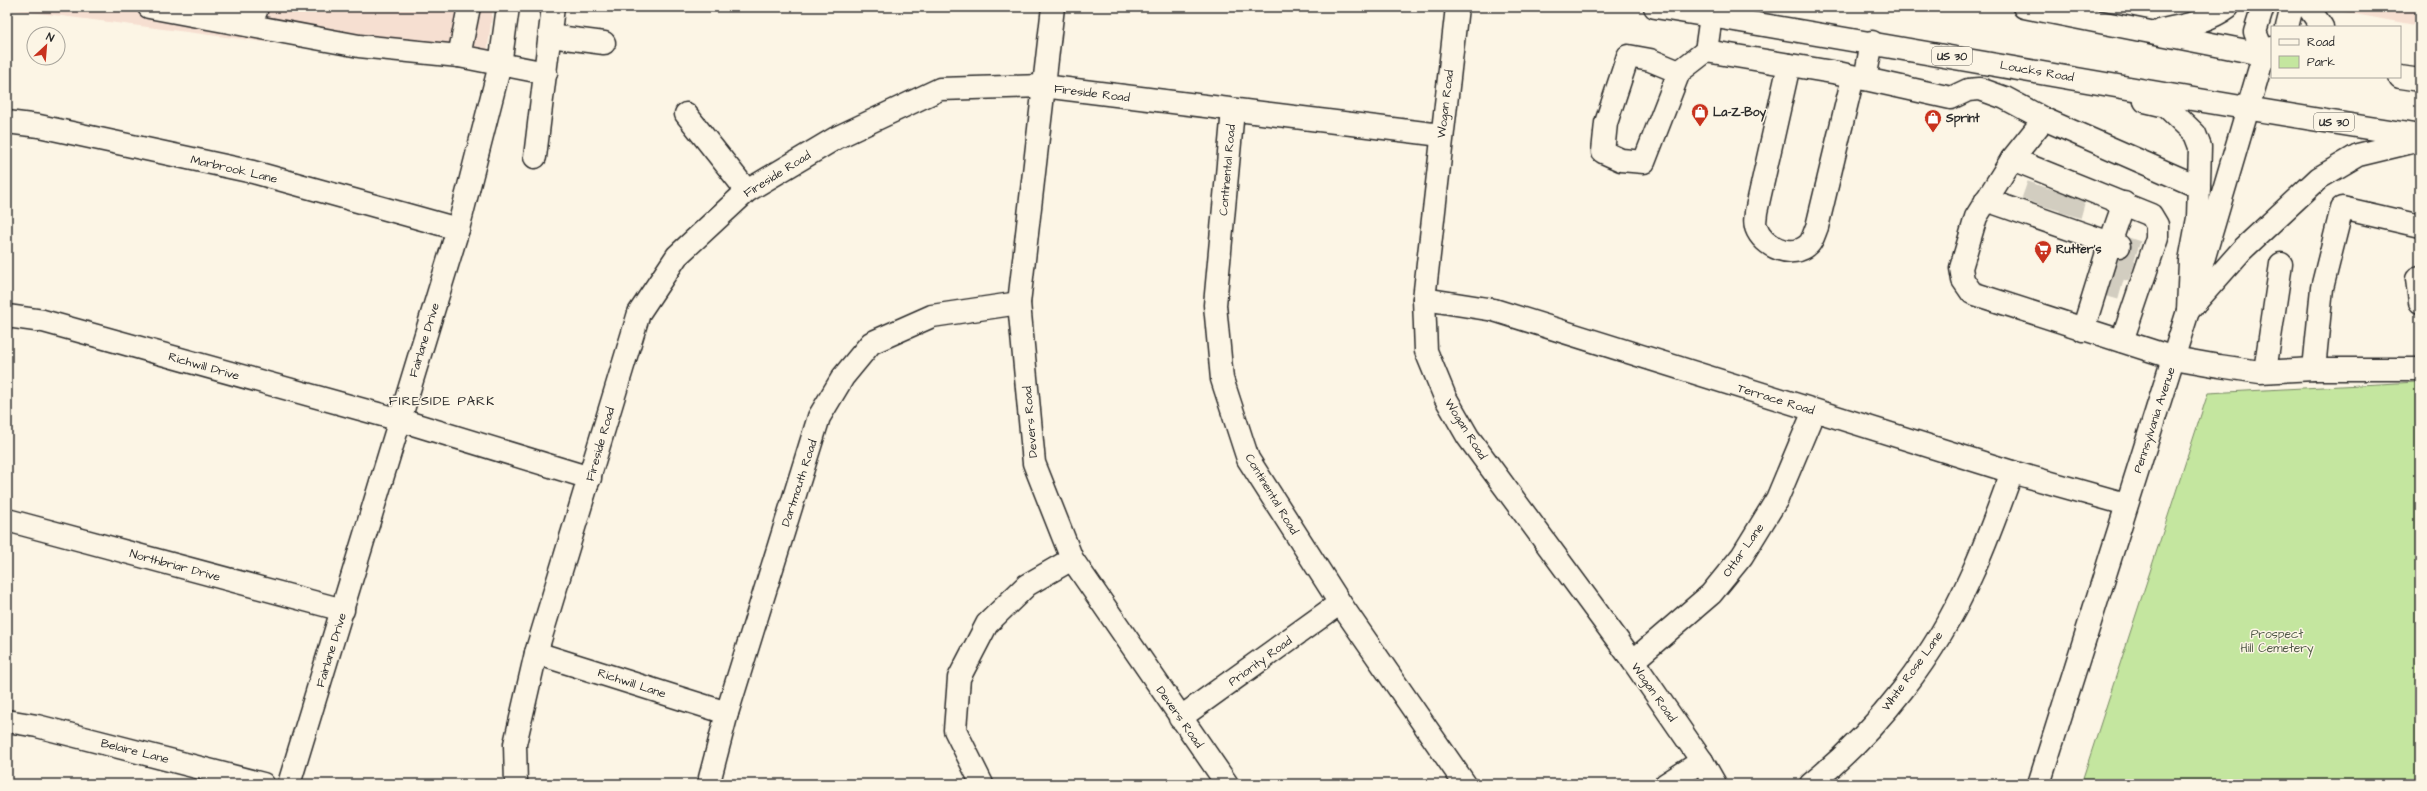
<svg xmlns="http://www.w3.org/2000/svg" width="2427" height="791" font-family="'Architects Daughter',sans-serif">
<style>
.built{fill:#f6dfd1}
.green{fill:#c4e69f;stroke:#788865}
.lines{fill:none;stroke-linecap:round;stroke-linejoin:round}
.minor-tunnel{stroke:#d2cdc0;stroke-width:22;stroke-dasharray:22 11;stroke-linecap:butt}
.minor-casing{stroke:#2b2b2b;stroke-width:25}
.highway-casing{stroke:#2b2b2b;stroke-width:25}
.minor{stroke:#fcf5e5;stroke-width:22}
.highway{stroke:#fcf5e5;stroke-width:22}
.labels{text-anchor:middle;stroke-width:3;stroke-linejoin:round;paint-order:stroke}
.shield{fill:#fcf5e5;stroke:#6a6863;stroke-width:1}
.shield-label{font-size:11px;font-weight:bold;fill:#2b2b2b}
.street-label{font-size:12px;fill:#2b2b2b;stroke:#fcf5e5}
.poi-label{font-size:12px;font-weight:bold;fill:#2b2b2b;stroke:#fcf5e5;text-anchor:start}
.park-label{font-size:12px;fill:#515a48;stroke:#fcf5e5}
.neighbourhood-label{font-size:13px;letter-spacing:1px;fill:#2b2b2b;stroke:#fcf5e5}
</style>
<rect width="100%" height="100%" fill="#fcf5e5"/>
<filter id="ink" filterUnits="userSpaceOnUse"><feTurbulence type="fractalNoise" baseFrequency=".025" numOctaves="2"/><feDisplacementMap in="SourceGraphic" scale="8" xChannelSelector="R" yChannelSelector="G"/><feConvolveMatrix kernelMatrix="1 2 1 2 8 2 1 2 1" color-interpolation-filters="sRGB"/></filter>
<g filter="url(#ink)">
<!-- built -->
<g class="built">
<path d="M7,7H493L485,70L7,9Z"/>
<path d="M2317,7H2420V26Z"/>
</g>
<!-- green -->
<path class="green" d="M2417,382L2420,385V784H2081L2208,393Z"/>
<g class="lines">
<!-- minor-tunnel -->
<g class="minor-tunnel">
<path d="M2032,202L2038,185"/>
<path d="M2050,208L2055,190"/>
<path d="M2070,215L2075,197"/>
<path d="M2119,246L2137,252"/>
<path d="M2113,264L2132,271"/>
<path d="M2100,283L2125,290"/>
</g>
<!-- minor casing -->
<g class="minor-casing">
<g id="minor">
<path d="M149,7L359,46L459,56L546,73"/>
<path d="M230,7L256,11"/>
<path d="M1053,7L1019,303L1034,463L1072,559L1227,784"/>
<path d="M1457,7L1424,299L1426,351L1445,397L1468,437L1633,661L1702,761L1715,784"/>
<path d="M2263,7L2255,32L2264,54"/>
<path d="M1711,16L1706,51L1838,73L1951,98L1968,90L1980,89L2005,98L2044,119L2199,187"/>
<path d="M2287,27L2292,7"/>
<path d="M550,36L604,43"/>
<path d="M459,56L469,7"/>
<path d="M1789,65L1756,212C1756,216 1754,223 1756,227C1763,247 1793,260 1809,244C1813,240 1815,231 1817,227L1853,77"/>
<path d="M1679,72L1650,60L1628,56L1606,123L1603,152L1621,160L1644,162L1679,72L1706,51"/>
<path d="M1865,79L1872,42"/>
<path d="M1233,110L1215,305L1222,379L1248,459L1340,603L1465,784"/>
<path d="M686,114L747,191"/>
<path d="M2044,119L2012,159L1976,217L1961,268L1963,280L1972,293L2174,358L2219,366L2260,372L2314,369H2420"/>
<path d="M7,122L39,126L253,172L458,229"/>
<path d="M535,157L553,7"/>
<path d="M2012,159L2151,215L2157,225V238L2122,341"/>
<path d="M1986,200L2110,243L2083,330"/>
<path d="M2119,246L2110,243L2124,203"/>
<path d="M2420,278L2417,279L2420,302"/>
<path d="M1424,299L1494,310L2012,472L2126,504"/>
<path d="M7,316L43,321L400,420L590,478"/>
<path d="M2314,369L2322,288L2342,208L2420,226"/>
<path d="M2265,371L2281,264"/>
<path d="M7,520L343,610"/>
<path d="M536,653L727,713"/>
<path d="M1633,661L1711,594L1742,556L1777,499L1814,411"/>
<path d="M1180,718L1340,603"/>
<path d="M7,721L37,726L263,784"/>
<path d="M289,784L458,229L500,65L508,7"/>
<path d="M516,784L515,744L536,653L639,313L677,256L747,191L836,138L940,89L1043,86L1441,135"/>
<path d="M711,784L710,778L727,713L819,417L843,377L871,343L932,316L1019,303"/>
<path d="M982,784L955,730L959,678L987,624L1027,585L1072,559"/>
<path d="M1666,784L1702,761"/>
<path d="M1811,784C1878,730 1936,655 1971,576C1987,542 1999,507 2012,472"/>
<path d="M2039,784L2188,311L2264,54L2272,48"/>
</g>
</g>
<!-- highway casing -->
<g class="highway-casing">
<g id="highway">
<path d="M1655,7C1910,48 2164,97 2420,136"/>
<path d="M2024,7L2272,56"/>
<path d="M2308,7L2322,27"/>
<path d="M2162,30C2185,25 2208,22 2228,7"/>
<path d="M2400,77L2420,80"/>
<path d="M2145,101L2166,106L2195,134L2200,147L2198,218L2190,261L2188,311"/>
<path d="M2188,311L2242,250L2319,178L2358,155L2420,140"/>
</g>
</g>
<!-- minor -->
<use href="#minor" class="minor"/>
<!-- highway -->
<use href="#highway" class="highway"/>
</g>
</g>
<!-- icons -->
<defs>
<g id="shop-pin" transform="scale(0.9)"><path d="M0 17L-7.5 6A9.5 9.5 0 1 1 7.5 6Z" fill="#c8321e" stroke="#fcf5e5"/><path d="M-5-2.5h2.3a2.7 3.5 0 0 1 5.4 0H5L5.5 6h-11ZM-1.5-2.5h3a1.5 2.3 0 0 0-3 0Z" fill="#fff"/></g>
<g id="supermarket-pin" transform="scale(0.9)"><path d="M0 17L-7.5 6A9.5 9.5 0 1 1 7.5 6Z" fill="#c8321e" stroke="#fcf5e5"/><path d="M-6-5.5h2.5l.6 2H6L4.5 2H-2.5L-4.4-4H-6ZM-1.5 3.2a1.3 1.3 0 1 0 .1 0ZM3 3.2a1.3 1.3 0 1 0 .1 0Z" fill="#fff"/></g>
</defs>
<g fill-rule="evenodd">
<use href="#shop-pin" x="1700" y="112"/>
<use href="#shop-pin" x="1933" y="118"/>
<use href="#supermarket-pin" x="2043" y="249"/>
</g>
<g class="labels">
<!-- shield labels -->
<g class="shield">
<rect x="1932" y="47" width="40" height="18" rx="3"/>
<rect x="2314" y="113" width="40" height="18" rx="3"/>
</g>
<g class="shield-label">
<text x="1952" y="60">US 30</text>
<text x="2334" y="126">US 30</text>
</g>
<!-- street labels -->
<g class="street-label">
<text transform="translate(2037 71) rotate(10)" y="4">Loucks Road</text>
<text transform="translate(1092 93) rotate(7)" y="4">Fireside Road</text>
<text transform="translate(1445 104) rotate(-83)" y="4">Wogan Road</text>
<text transform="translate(234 169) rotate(13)" y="4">Marbrook Lane</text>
<text transform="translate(1227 170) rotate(-85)" y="4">Continental Road</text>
<text transform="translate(777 174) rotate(-32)" y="4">Fireside Road</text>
<text transform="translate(424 340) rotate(-73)" y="4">Fairlane Drive</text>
<text transform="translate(204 366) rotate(16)" y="4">Richwill Drive</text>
<text transform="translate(1776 399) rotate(17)" y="4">Terrace Road</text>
<text transform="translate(2154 420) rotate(-72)" y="4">Pennsylvania Avenue</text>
<text transform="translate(1030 422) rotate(-95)" y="4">Devers Road</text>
<text transform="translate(1466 429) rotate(58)" y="4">Wogan Road</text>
<text transform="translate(600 444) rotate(-74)" y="4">Fireside Road</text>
<text transform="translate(799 483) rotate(-72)" y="4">Dartmouth Road</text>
<text transform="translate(1272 494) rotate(59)" y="4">Continental Road</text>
<text transform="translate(1743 550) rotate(-55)" y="4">Ottar Lane</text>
<text transform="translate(175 565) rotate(15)" y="4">Northbriar Drive</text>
<text transform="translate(331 650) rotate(-73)" y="4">Fairlane Drive</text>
<text transform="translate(1260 661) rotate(-36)" y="4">Priority Road</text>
<text transform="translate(1912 671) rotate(-54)" y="4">White Rose Lane</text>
<text transform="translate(632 683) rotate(18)" y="4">Richwill Lane</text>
<text transform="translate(1654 692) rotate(55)" y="4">Wogan Road</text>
<text transform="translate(1180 717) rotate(55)" y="4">Devers Road</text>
<text transform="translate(135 751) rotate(14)" y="4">Belaire Lane</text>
</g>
<!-- poi labels -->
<g class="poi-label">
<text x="1713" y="116">La-Z-Boy</text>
<text x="1946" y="122">Sprint</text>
<text x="2056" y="253">Rutter's</text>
</g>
<!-- park labels -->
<g class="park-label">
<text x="2277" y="638">Prospect<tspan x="2277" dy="14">Hill Cemetery</tspan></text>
</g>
<!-- neighbourhood labels -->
<g class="neighbourhood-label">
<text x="442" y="405">FIRESIDE PARK</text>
</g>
</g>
<!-- margin -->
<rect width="2427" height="791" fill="none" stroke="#fcf5e5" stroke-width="24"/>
<rect x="12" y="12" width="2403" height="767" fill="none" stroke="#2b2b2b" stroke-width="1.5" filter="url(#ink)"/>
<!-- legend -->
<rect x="2271" y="26" width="130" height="52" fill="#fcf5e5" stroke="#a8a49b"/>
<rect x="2279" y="39" width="20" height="6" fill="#fcf5e5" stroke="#a8a49b"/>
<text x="2307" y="46" font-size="12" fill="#2b2b2b">Road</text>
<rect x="2279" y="56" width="20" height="12" fill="#c4e69f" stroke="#a8a49b"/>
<text x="2307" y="66" font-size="12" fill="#2b2b2b">Park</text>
<!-- north arrow -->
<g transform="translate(46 46) rotate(26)"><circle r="19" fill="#fcf5e5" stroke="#a8a49b"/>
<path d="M0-3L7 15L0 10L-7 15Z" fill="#c8321e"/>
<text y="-6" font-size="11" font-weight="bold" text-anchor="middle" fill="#2b2b2b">N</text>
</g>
</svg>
